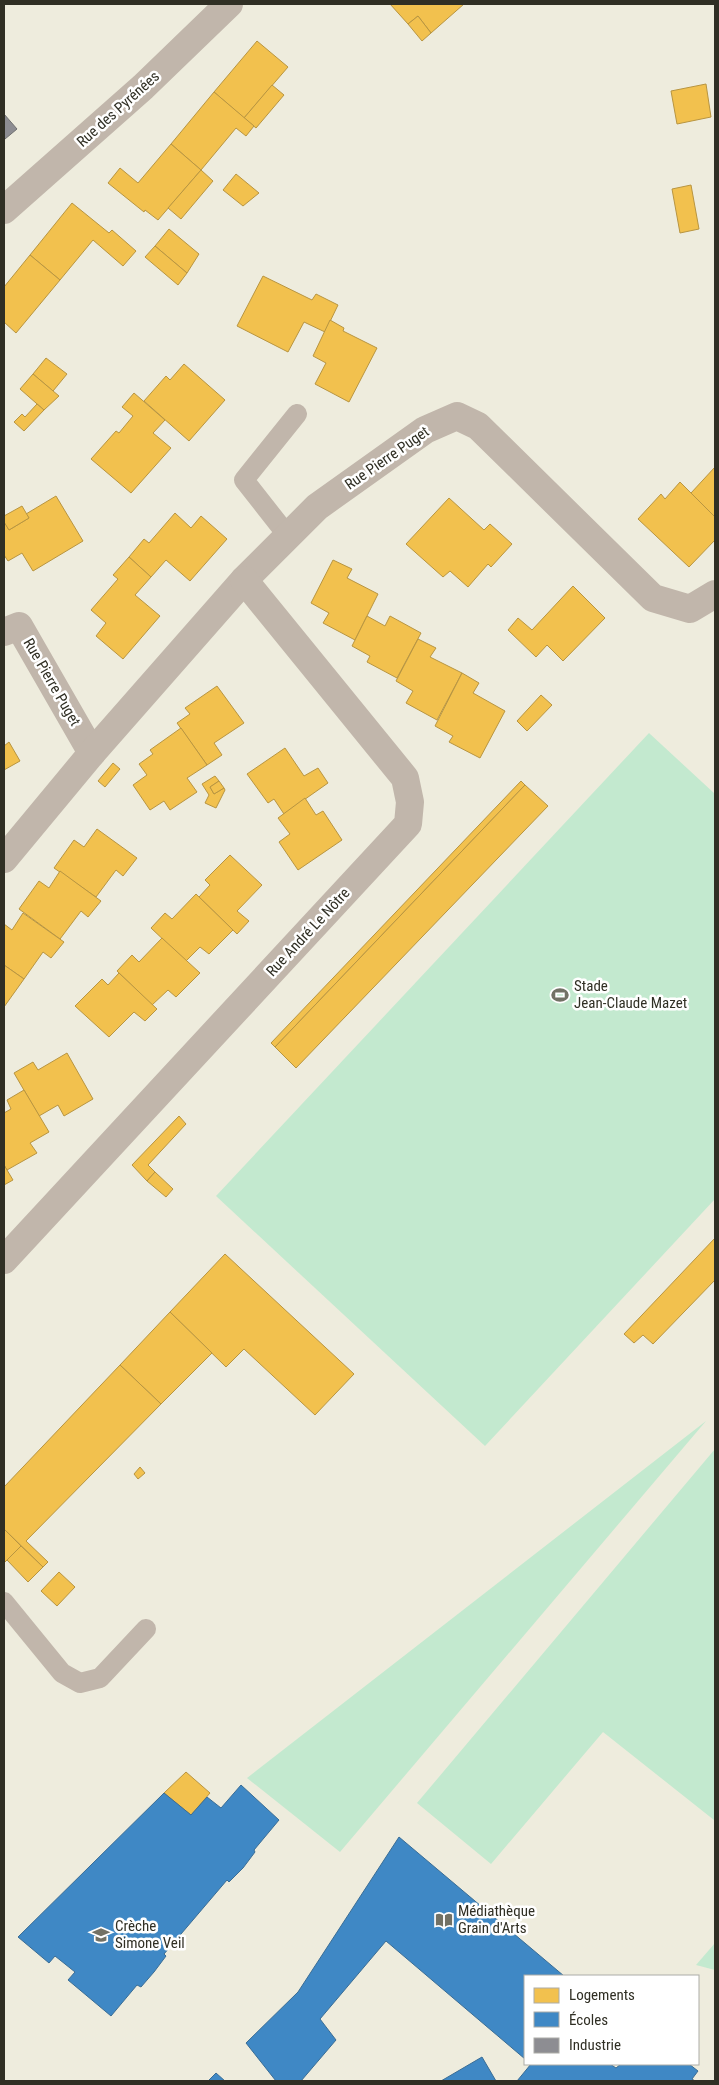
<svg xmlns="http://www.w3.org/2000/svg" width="719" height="2085" font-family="'Roboto Condensed',sans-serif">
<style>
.green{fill:#c3e9cf}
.homes{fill:#f2c14e;stroke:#b89541}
.schools{fill:#3f88c5;stroke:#3a6d95}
.industry{fill:#8d8d92;stroke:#717171}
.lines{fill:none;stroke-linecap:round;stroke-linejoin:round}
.lane{stroke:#c1b6ab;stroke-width:20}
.street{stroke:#c1b6ab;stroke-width:28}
.labels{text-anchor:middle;stroke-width:5;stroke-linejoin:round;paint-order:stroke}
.street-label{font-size:15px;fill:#302f24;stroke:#fff}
.poi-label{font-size:15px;fill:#302f24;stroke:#fff;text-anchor:start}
</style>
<rect width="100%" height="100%" fill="#eeecdd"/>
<!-- green -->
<g class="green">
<path d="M649,733L715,794V1199L485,1446L216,1196Z"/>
<path d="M706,1421L340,1852L247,1778Z"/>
<path d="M715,1449L714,1820L603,1732L491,1864L417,1803Z"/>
<path d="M715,1943V1970L696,1965Z"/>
</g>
<!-- homes -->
<g class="homes">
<path d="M390,4H464L431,33L418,16L408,24Z"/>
<path d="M418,16L431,33L422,41L408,24Z"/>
<path d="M257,41L288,67L244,118L214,92Z"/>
<path d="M706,84L711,117L677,124L671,91Z"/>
<path d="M272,85L284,95L256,128L244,118Z"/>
<path d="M214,92L254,126L246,136L236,128L201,170L171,144Z"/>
<path d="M171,144L201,170L158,220L145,210L144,212L108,183L120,168L138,183Z"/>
<path d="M201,170L213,181L181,219L168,208Z"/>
<path d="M236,174L259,193L243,206L223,190Z"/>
<path d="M691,185L699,229L680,233L672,189Z"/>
<path d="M72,203L109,233L112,230L136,251L123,266L93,240L60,280L30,255Z"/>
<path d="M169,229L199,254L187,273L155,246Z"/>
<path d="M155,246L187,273L178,285L145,257Z"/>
<path d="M30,255L60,280L16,333L4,322V287Z"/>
<path d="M263,276L312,300L316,294L338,305L325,332L304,322L288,352L237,326Z"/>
<path d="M330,320L344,328L343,331L377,348L349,402L315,384L326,363L313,356Z"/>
<path d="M46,358L67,374L53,391L33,374Z"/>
<path d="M184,364L225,400L189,441L144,401L166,376L170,380Z"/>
<path d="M33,374L59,396L44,410L20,389Z"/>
<path d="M134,393L165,420L153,433L171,448L131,493L91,459L116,431L119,433L133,416L122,407Z"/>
<path d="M37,404L44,410L24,431L14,422L22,414L25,417Z"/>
<path d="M715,467V517L691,493Z"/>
<path d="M680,482L715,517V540L689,567L638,519L661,494L665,499Z"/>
<path d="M56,496L83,541L33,571L22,553L8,561L4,555V521L9,530L29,518L26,514Z"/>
<path d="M449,498L484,530L490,524L512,544L491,567L488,564L468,587L450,571L443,577L406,544Z"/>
<path d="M22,506L29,518L9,530L4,522V516Z"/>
<path d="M175,513L191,528L201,516L227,539L190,581L166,560L151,577L129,557L144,539L149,543Z"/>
<path d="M129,557L151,577L135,595L160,616L123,659L96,636L106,623L91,610L118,579L113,575Z"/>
<path d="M333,560L352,569L347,578L378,594L355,640L323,623L329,613L311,603Z"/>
<path d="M573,586L605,618L563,661L547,645L536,657L508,630L518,618L532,630Z"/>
<path d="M367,616L385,626L390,616L421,633L397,678L367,662L370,656L352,646Z"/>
<path d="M418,639L436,648L430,657L462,673L437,720L406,703L413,691L396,681Z"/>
<path d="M462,673L479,683L473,693L505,711L480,758L449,742L453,736L435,726Z"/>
<path d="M217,686L244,723L214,743L222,755L207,765L177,723L190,714L185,708Z"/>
<path d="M541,695L552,705L527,731L517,721Z"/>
<path d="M181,728L207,765L187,778L197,792L170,810L164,801L150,810L133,785L147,775L139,764L153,754L150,750Z"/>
<path d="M9,742L20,761L4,770V746Z"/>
<path d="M285,748L304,776L318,768L328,783L284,814L274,799L268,803L247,774Z"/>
<path d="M113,763L120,769L105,787L98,781Z"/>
<path d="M215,776L219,781L210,787L214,794L224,788L225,790L216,808L205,803L209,795L202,784Z"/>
<path d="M219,781L224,788L214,794L210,787Z"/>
<path d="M521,781L525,785L275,1047L271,1043Z"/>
<path d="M525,785L548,806L296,1068L275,1047Z"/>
<path d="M305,798L316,815L323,811L342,840L298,870L279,842L290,834L278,818Z"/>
<path d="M97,829L137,858L123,876L116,870L96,897L54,868L74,840L84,847Z"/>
<path d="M230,855L262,885L237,911L249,921L237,934L199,897L210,885L205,880Z"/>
<path d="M60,871L101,901L88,917L81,911L60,939L19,909L39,881L49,888Z"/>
<path d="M196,894L233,930L209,954L200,947L186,961L151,928L165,913L172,919Z"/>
<path d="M23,913L64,942L51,958L43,952L24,979L4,965V924L12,930Z"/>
<path d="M162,938L200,973L176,997L168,990L152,1005L117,971L132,955L139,962Z"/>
<path d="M4,965L24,979L4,1007Z"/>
<path d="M119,973L157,1009L145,1021L134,1012L109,1037L75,1006L102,979L108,985Z"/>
<path d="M67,1053L93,1099L64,1116L58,1105L39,1116L14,1073L33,1062L38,1070Z"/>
<path d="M24,1090L49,1132L30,1143L37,1153L7,1170L4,1165V1113L11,1109L7,1100Z"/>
<path d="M179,1116L186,1124L148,1165L155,1172L147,1181L132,1165Z"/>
<path d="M4,1165L13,1180L4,1185Z"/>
<path d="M155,1172L173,1189L166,1197L147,1181Z"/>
<path d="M715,1238V1280L653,1344L643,1335L634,1343L624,1334Z"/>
<path d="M225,1254L354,1374L315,1415L244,1349L226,1367L170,1312Z"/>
<path d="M170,1312L212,1353L161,1404L120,1365Z"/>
<path d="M120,1365L161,1404L26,1541L48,1562L43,1567L4,1529V1487Z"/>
<path d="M140,1467L145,1473L138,1479L134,1474Z"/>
<path d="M4,1529L21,1546L4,1563Z"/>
<path d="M21,1546L43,1567L28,1582L7,1560Z"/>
<path d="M59,1572L75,1587L57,1606L41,1591Z"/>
<path d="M186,1772L210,1793L191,1815L164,1793Z"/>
</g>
<!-- schools -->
<g class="schools">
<path d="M241,1785L279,1820L254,1850L255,1852L243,1868L229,1882L227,1880L164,1954L166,1956L154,1972L141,1987L137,1985L111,2016L68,1980L75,1972L55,1956L49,1963L18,1937L164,1793L191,1815L207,1797L221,1808Z"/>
<path d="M399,1837L564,1976H525V2059L386,1941L320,2019L336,2040L301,2081H276L246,2043L298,1992Z"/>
<path d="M482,2057L496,2081H441Z"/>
<path d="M531,2064H610L616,2068L621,2064H689L698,2071L692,2079L695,2081H517Z"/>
<path d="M216,2073L225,2081H208Z"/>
</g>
<!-- industry -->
<path class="industry" d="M4,114L17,129L5,139L4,137Z"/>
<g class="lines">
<!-- lane -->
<g class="lane">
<path d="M288,536L244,480L297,414"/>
<path d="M4,1602L62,1673L80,1683L100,1678L146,1629"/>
</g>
<!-- street -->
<g class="street">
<path d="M4,210L143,87L229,4"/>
<path d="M4,632L19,626L92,753"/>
<path d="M4,859L92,753L244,580L317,507L425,430L457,416L478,426L653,598L690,609L715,594"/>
<path d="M4,1260L408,824L410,802L405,778L244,580"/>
</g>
</g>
<!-- icons -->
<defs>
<g id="stadium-bare" transform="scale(1.35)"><path d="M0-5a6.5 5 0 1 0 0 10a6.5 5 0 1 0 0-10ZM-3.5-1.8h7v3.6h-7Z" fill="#727165" stroke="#fff" stroke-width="2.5" paint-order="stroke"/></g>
<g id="library-bare" transform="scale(1.35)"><path d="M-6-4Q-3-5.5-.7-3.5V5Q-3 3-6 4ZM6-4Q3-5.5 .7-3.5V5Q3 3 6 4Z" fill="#727165" stroke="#fff" stroke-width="2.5" paint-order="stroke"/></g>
<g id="school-bare" transform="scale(1.35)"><path d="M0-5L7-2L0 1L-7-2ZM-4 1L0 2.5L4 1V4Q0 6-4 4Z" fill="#727165" stroke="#fff" stroke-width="2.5" paint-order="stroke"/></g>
</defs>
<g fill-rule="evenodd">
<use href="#stadium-bare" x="560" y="995"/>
<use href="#library-bare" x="444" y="1920"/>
<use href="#school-bare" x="101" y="1935"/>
</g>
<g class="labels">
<!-- street labels -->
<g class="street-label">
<text transform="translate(118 109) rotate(-42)" y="5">Rue des Pyrénées</text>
<text transform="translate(387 458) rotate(-35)" y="5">Rue Pierre Puget</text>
<text transform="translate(52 682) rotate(60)" y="5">Rue Pierre Puget</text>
<text transform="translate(308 932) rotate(-47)" y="5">Rue André Le Nôtre</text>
</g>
<!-- poi labels -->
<g class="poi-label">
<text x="574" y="991">Stade<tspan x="574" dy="17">Jean-Claude Mazet</tspan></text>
<text x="458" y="1916">Médiathèque<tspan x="458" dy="17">Grain d'Arts</tspan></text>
<text x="115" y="1931">Crèche<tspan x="115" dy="17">Simone Veil</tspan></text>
</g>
</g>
<!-- border -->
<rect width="719" height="2085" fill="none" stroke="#302f24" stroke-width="10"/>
<!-- legend -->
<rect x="524" y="1975" width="175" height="90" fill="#ffffff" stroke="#acaca7"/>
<rect x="534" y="1988" width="25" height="15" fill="#f2c14e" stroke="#acaca7"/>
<text x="569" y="2000" font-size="15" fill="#302f24">Logements</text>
<rect x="534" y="2012" width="25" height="15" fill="#3f88c5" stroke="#acaca7"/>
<text x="569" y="2025" font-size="15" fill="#302f24">Écoles</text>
<rect x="534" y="2038" width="25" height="15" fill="#8d8d92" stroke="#acaca7"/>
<text x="569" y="2050" font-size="15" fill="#302f24">Industrie</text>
</svg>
